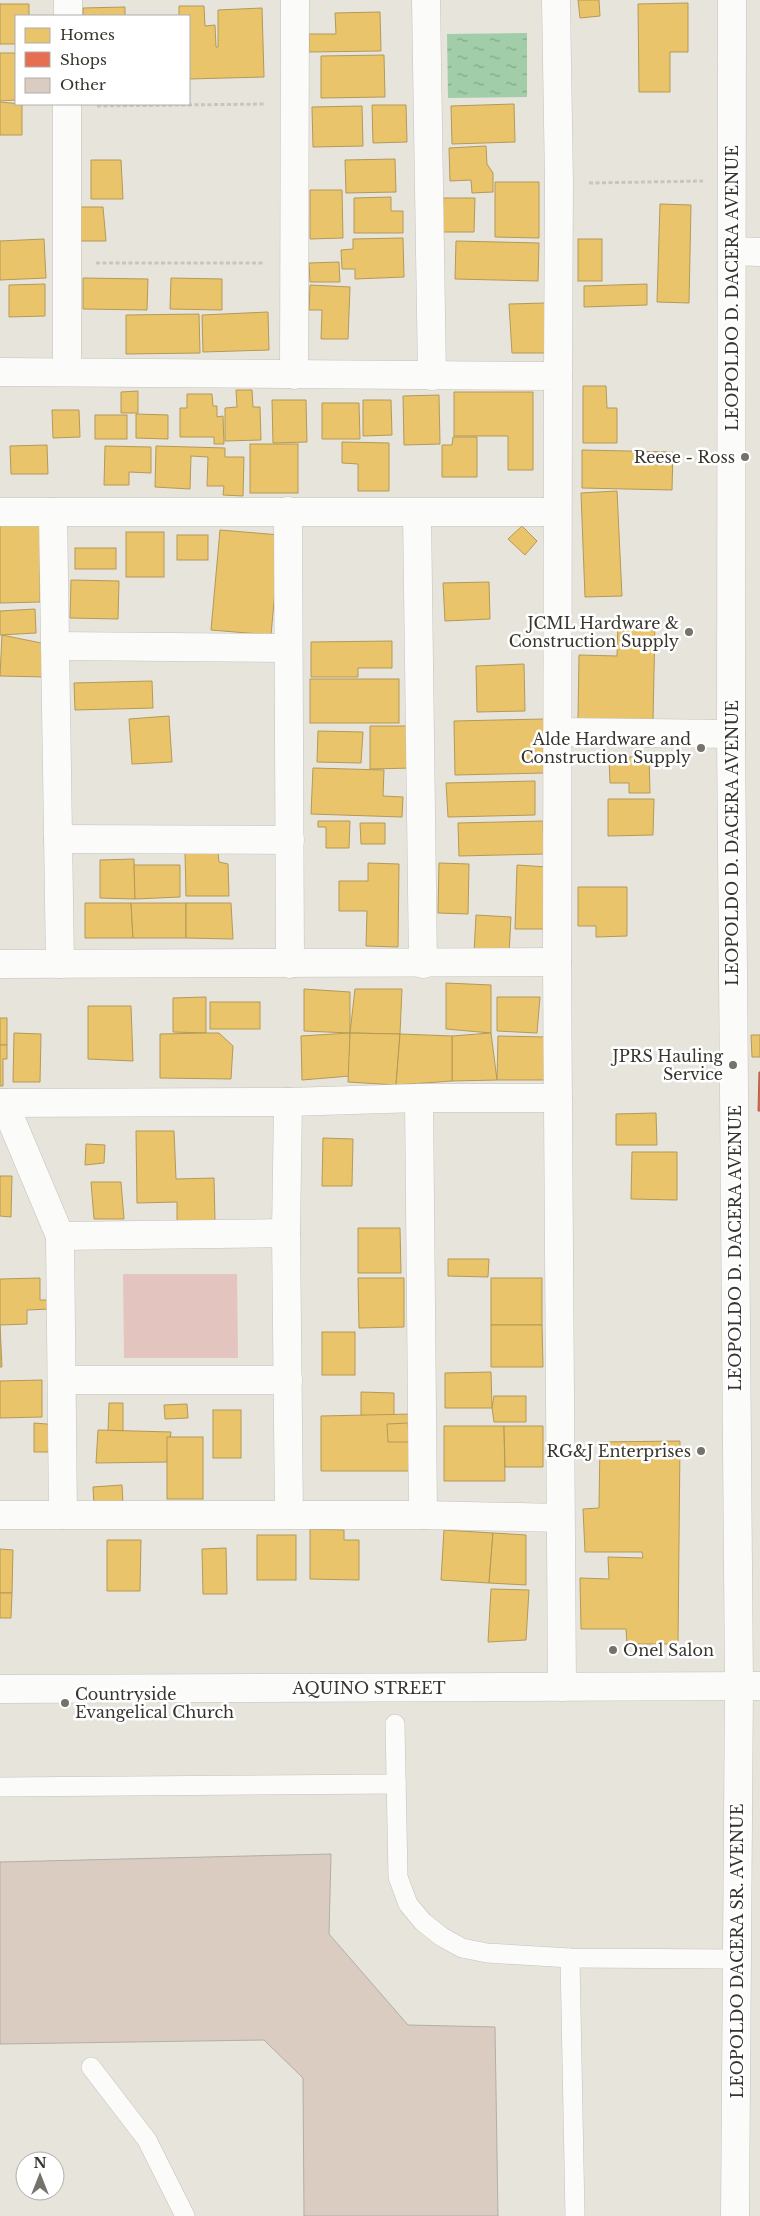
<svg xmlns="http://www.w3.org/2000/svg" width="760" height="2216" font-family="'Libre Baskerville',serif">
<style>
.pitch{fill:#e4c4bf}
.water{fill:url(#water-ripples)}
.homes{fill:#e9c46a;stroke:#b49958}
.shops{fill:#e76f51;stroke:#b25e47}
.building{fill:#daccc0;stroke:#b2aea9}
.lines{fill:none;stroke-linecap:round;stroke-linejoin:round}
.service-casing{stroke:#c4c2bc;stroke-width:20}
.minor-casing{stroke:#c4c2bc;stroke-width:29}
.secondary-casing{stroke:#c4c2bc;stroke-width:29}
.path{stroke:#c7c5c1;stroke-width:3;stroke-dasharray:4 2.5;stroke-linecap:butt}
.service{stroke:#fbfbfa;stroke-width:19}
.minor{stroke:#fbfbfa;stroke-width:28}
.secondary{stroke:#fbfbfa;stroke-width:28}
.poi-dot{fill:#75726c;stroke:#fff;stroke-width:2}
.labels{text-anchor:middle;stroke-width:5;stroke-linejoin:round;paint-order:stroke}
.street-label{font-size:16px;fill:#38352f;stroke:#fff}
.poi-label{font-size:16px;fill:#38352f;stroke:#fff;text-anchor:end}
</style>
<defs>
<pattern id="water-ripples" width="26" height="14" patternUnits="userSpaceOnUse" patternTransform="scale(1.25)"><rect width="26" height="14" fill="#a1cda8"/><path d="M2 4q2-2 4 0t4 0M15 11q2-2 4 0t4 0" fill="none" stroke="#84a789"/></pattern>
</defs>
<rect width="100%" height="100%" fill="#e7e4dc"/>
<!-- pitch -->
<path class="pitch" d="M123,1274H237L238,1358H124Z"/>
<!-- water -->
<path class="water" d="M527,33V97L448,98L447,34Z"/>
<!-- homes -->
<g class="homes">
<path d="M578,0H599L600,16L580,18Z"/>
<path d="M688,3V52H670V92H639L638,4Z"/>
<path d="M0,4H29V16H16V44H0Z"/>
<path d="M179,6H204L205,26L215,25L216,47H218V10L262,8L264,77L189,79V16H179Z"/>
<path d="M125,7V16H83V8Z"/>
<path d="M380,12L381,51L309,52V34H336L335,13Z"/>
<path d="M0,53H16V100L0,101Z"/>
<path d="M384,55L385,97L321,98V56Z"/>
<path d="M0,102L22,104V135H0Z"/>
<path d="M514,104L515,142L452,144L451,106Z"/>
<path d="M372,105H406L407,142L373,143Z"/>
<path d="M362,106L363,146L313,147L312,107Z"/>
<path d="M486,146L487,164L493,173V192L472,193L471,180L450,181L449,148Z"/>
<path d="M395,159L396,192L346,193L345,160Z"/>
<path d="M91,160H121L123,199H91Z"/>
<path d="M495,182H539V238L495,237Z"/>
<path d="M310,190H342L343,238L310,239Z"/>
<path d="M391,197V211H403V233H354V198Z"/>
<path d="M443,198H475L474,232H442Z"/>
<path d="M660,204L691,205L689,303L657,302Z"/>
<path d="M79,207H103L106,241H80Z"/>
<path d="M403,238L404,277L355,279V269H342L341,250L353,249V239Z"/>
<path d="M44,239L46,278L0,280V241Z"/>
<rect x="578" y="239" width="24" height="42"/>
<path d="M456,241L539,243L538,281L455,279Z"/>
<path d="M339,262L340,282H310L309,263Z"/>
<path d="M83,278L148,279L147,310L83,309Z"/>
<path d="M171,278L222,279V310L170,309Z"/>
<path d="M45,284V316L9,317V285Z"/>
<path d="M647,284V305L584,307V286Z"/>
<path d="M310,285L350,287L348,339H321L322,310H309Z"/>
<path d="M545,303L548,353H512L509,304Z"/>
<path d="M268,312L269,350L203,352L202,315Z"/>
<path d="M199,314L200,353L126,354V315Z"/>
<path d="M583,386H606L607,408H617V443H583Z"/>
<path d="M236,390H252L253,407H260L261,440L225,441V408L237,407Z"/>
<path d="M138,391V413H121V392Z"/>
<path d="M454,392H533V470H508V436H454Z"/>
<path d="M187,394H212L213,406H217V417L223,416L224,444H214V437H180V408H187Z"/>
<path d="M439,395L440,444L404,445L403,396Z"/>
<path d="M272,400H306L307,442L273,443Z"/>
<path d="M363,400H391L392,435L363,436Z"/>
<path d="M322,403H359L360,439H322Z"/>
<path d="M52,410H79L80,437L53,438Z"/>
<path d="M136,414L168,415V439L136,438Z"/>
<rect x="95" y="415" width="32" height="24"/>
<path d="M453,437H477V477H442V445H452Z"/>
<path d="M342,442L389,443V491H358V464L342,463Z"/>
<rect x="250" y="444" width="48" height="49"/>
<path d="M47,445L48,474H11L10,446Z"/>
<path d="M105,446L151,447V473L129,472V485H104Z"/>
<path d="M156,446L225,448V457H244L243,496L223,495L224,486H207L208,457L191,456L190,489L155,487Z"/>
<path d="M582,450L673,452L672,490L582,488Z"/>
<path d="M617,491L622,596L585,597L581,493Z"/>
<path d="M0,522H40V602L0,603Z"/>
<path d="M522,526L537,541L525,555L508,539Z"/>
<path d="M220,530L280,535L271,635L211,630Z"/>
<rect x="126" y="532" width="38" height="45"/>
<rect x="177" y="535" width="31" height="25"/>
<rect x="75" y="548" width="41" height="21"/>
<path d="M71,580L119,581L118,619L70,618Z"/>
<path d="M489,582L490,619L445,621L443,583Z"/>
<path d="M35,609L36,633L0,635V611Z"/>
<path d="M618,623L655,624L653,721L578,719L579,655L617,656Z"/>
<path d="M2,635L46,644V677L0,676Z"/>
<path d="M392,641V668H358V677H311V642Z"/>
<path d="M524,664L525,711L477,712L476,666Z"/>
<rect x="310" y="679" width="89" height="44"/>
<path d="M152,681L153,708L75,710L74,683Z"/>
<path d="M169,716L172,762L132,764L129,719Z"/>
<path d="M544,719L545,773L455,775L454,721Z"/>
<path d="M370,726H412L413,768L370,769Z"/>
<path d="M318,731L363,732L361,763L317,762Z"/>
<path d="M609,757H649L650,793H629V783H610Z"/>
<path d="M313,768L384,770L383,796L403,797L402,817L311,814Z"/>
<path d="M535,781V815L448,817L446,783Z"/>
<path d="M608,799H654L653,835L608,836Z"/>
<path d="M318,821H350L349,848H326V827H318Z"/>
<path d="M543,821L544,854L459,856L458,823Z"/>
<path d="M360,823H385V844H361Z"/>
<path d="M185,852H218L219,862L228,864L229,896H186Z"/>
<path d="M134,859L135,899L100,898V860Z"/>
<path d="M368,863L399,864L398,947L366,946L367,911H339V881H368Z"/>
<path d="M439,863L469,864L468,914L438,913Z"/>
<path d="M134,865H180V897L135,899Z"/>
<path d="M517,865L548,867L546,929H515Z"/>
<path d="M578,887H627V936L596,937V926H578Z"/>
<path d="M85,903H131L133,938H85Z"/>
<path d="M131,903H186V938H133Z"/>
<path d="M186,903H231L233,939L186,938Z"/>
<path d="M476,915L511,917L509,954L474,953Z"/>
<path d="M446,983L491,985V1033L446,1029Z"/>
<path d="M304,989L350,992V1033L304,1031Z"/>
<path d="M355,989H402L400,1034L350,1033Z"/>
<path d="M206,997V1033L173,1032V998Z"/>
<path d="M497,997H540L537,1033L497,1031Z"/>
<rect x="210" y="1002" width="50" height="27"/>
<path d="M88,1006H131L133,1061L88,1059Z"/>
<rect x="0" y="1018" width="7" height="27"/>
<path d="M14,1033L41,1034L40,1082H13Z"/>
<path d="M206,1033H219L233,1046L231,1079L160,1078V1034Z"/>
<path d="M350,1033V1076L302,1080L301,1036Z"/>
<path d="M350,1033L400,1034L396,1085L348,1082Z"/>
<path d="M491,1033L497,1080L452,1081V1036Z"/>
<path d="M400,1034L452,1036V1081L396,1085Z"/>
<path d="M751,1035H760V1057H752Z"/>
<path d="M498,1036L546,1037L549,1080H497Z"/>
<path d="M0,1045H7V1059H3V1086H0Z"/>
<path d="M656,1113L657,1145H616V1114Z"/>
<path d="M136,1131H174L176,1179L214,1178L215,1221L177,1222V1202L137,1203Z"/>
<path d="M323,1138L353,1139L352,1186H322Z"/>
<path d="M86,1144L105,1145L104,1163L85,1165Z"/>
<path d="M632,1152H677V1200L631,1199Z"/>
<path d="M0,1176H12L11,1217L0,1216Z"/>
<path d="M91,1182H121L124,1219H94Z"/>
<path d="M358,1228H400L401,1273H358Z"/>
<path d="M448,1259H489L488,1277L448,1276Z"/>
<path d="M40,1278V1300H51V1309L27,1310V1324L0,1325V1279Z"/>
<path d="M358,1278H404V1327L359,1328Z"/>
<rect x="491" y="1278" width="51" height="47"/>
<path d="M0,1325L2,1367H0Z"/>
<path d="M491,1325H542L543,1367H491Z"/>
<rect x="322" y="1332" width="33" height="43"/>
<path d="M491,1372L492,1408H445V1373Z"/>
<path d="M42,1380V1417L0,1418V1381Z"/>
<path d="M361,1392L394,1393V1424H361Z"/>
<path d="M494,1396H526V1422H494L492,1408Z"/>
<path d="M109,1403H123V1431H108Z"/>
<path d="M187,1404L188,1418L165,1419L164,1405Z"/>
<rect x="213" y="1410" width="28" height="48"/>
<path d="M413,1414V1471H321V1416Z"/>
<path d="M34,1423L59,1425V1452H34Z"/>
<path d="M408,1423L409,1442H388L387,1424Z"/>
<path d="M444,1426H504L505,1481H444Z"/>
<path d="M504,1426H543V1467H505Z"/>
<path d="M98,1430L171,1432L167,1462L96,1463Z"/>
<rect x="167" y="1437" width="36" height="62"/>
<path d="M680,1441L678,1644H627L626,1629H581L580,1578L609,1579L608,1557L643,1558L642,1552H585L583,1509L599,1508L600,1442Z"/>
<path d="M122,1485L123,1504L94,1506L93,1487Z"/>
<path d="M310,1529L344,1530V1540H359V1580L310,1579Z"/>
<path d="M444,1530L493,1533L489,1583L441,1580Z"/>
<path d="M493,1533L526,1535V1585L489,1583Z"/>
<rect x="257" y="1535" width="39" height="45"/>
<path d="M107,1540H141L140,1591H107Z"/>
<path d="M226,1548L227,1594H203L202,1549Z"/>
<path d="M0,1549L13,1550L12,1593H0Z"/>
<path d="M491,1589L529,1590L526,1640L488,1642Z"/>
<path d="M0,1593H12L11,1618H0Z"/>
</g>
<!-- shops -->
<path class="shops" d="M759,1072H760V1111H758Z"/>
<!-- building -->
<path class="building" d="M331,1854L329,1934L408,2025L495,2027L498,2216H304L303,2078L264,2040L0,2044V1862Z"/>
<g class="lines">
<!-- service casing -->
<g class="service-casing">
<g id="service">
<path d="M395,1724L398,1877L408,1904L423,1922L442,1937L462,1948L487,1953L570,1958L736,1959"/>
<path d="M0,1787L396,1784"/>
<path d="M570,1958L575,2216"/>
<path d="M91,2067L147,2140L185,2216"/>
</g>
</g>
<!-- minor casing -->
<g class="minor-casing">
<g id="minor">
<path d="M426,0L432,376"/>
<path d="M556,0L559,183L558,376"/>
<path d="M68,16V0"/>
<path d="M67,104V372"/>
<path d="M733,251L760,252"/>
<path d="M0,372L558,376L557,962L562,1687"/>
<path d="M294,375L295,0"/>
<path d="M288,511L290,964"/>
<path d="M0,512H556"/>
<path d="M53,512L60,964"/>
<path d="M417,513L423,964"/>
<path d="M55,646L288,648"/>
<path d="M558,732L731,734"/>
<path d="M58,839L290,840"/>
<path d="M0,964L557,962"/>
<path d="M419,1098L423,1515"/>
<path d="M288,1102L286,1233L289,1515"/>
<path d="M0,1103L288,1102L419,1098H558"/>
<path d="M4,1103L60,1236L63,1515"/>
<path d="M60,1236L286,1233"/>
<path d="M63,1380H288"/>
<path d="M0,1515H423L560,1518"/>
</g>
</g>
<!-- secondary casing -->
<g class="secondary-casing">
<g id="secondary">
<path d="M732,0L731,734L739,1686L735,2216"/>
<path d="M0,1689L760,1686"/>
</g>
</g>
<!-- path -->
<g class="path">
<path d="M97,106L266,104"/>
<path d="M589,183L703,181"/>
<path d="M96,263H265"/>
</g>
<!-- service -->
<use href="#service" class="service"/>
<!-- minor -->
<use href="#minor" class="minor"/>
<!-- secondary -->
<use href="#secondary" class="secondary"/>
</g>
<!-- markers -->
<g class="poi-dot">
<circle cx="745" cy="457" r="5"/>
<circle cx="689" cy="632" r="5"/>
<circle cx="701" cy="748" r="5"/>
<circle cx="733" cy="1065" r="5"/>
<circle cx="701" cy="1451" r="5"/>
<circle cx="613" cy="1650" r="5"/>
<circle cx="65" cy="1703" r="5"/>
</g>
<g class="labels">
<!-- street labels -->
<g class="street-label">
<text transform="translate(732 288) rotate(-90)" y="6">LEOPOLDO D. DACERA AVENUE</text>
<text transform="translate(732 843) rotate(-90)" y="6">LEOPOLDO D. DACERA AVENUE</text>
<text transform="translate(735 1248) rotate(-90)" y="6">LEOPOLDO D. DACERA AVENUE</text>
<text x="369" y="1694">AQUINO STREET</text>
<text transform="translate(737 1951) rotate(-90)" y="6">LEOPOLDO DACERA SR. AVENUE</text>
</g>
<!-- poi labels -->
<g class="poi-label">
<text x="735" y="463">Reese - Ross</text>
<text x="679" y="629">JCML Hardware &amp;<tspan x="679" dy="18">Construction Supply</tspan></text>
<text x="691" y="745">Alde Hardware and<tspan x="691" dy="18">Construction Supply</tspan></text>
<text x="723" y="1062">JPRS Hauling<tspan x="723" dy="18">Service</tspan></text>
<text x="691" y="1457">RG&amp;J Enterprises</text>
<text x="623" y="1656" text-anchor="start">Onel Salon</text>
<text x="75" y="1700" text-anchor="start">Countryside<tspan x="75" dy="18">Evangelical Church</tspan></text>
</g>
</g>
<!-- legend -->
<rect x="15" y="15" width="175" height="90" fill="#ffffff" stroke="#afaeac"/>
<rect x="25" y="28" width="25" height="15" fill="#e9c46a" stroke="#afaeac"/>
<text x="60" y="40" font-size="15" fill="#38352f">Homes</text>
<rect x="25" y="52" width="25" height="15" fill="#e76f51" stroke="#afaeac"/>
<text x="60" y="65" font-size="15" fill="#38352f">Shops</text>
<rect x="25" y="78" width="25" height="15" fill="#daccc0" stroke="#afaeac"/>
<text x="60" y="90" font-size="15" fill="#38352f">Other</text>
<!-- north arrow -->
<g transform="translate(40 2176)"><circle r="24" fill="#ffffff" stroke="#afaeac"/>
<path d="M0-4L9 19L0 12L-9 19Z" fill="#75726c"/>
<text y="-8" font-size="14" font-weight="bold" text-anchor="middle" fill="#38352f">N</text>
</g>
</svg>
